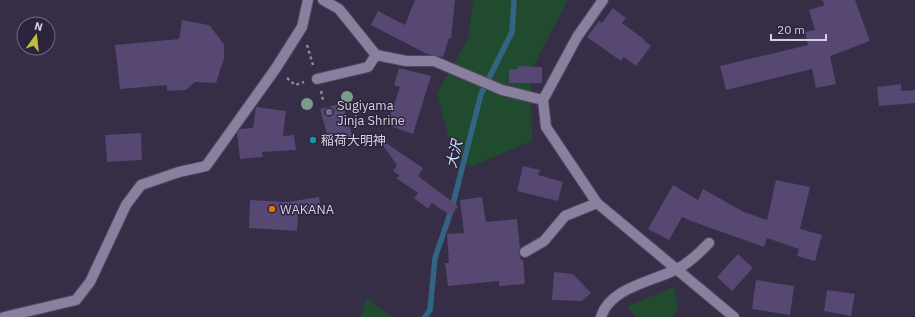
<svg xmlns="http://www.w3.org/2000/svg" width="915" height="317" font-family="'IBM Plex Sans','Noto Sans JP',sans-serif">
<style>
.green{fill:#214b2e}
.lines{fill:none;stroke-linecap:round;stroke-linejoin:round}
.stream{stroke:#336484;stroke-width:5.5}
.building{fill:#564773}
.minor-casing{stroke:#514960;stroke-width:12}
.path{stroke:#8d869b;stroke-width:2.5;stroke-dasharray:3 3;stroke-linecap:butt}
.minor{stroke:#897f9e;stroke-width:10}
.tree{fill:#799d8b}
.worship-dot{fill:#6b7280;stroke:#2c233c;stroke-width:1.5}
.culture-dot{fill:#0f9aa8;stroke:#2c233c;stroke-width:1.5}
.food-dot{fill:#e8710a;stroke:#2c233c;stroke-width:1.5}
.labels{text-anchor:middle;stroke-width:3;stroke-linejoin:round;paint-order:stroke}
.poi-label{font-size:13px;fill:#d6d1e2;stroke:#2c233c;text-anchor:start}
.water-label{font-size:14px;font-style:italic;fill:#cce9fe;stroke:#2c233c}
</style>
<rect width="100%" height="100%" fill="#362d47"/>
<!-- green -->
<g class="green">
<path d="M473,0H568L531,71L532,141L470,167L451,147L437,93L468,39Z"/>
<path d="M674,287L678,307L673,317H636L627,306Z"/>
<path d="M366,298L392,317H361Z"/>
</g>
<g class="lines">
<!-- stream -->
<path class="stream" d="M425,317L430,310L435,258L452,208L481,94L512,32L514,0"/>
</g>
<!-- building -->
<g class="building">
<path d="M415,0H455L451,39L449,38L443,57L427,54L371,25L378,11L405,25Z"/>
<path d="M822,0H855L870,41L830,56L836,84L816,88L812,69L726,90L720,66L808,45L805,32L815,30L809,10L825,5Z"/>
<path d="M613,8L626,18L622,23L645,40L644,41L651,46L636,66L624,57L621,61L587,37L599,21L602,23Z"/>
<path d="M182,20L209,25L224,44V58L216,83L195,82L186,90L167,91V85L120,89L115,45L179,39Z"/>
<path d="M518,66L542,67V83H509V69H518Z"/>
<path d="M399,68L431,76L413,134L387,125L400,87L394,85Z"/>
<path d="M901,84V91L915,90V103L879,106L877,87Z"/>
<path d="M342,103L353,138L330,145L320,109Z"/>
<path d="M256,107L286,111L283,136L294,135L296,150L262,152L263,157L240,159L237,133L240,129L253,128Z"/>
<path d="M141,133L142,160L107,162L105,135Z"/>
<path d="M380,139L423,168L418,176L458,206L451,216L432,203L428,209L414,198L418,193L396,178L400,176L393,171L397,165L379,140Z"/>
<path d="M523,166L540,170L538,175L563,182L558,201L517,191Z"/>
<path d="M776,180L810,187L800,229L822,235L815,261L797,256L799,249L767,238L764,247L691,221L682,217L669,240L648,229L673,185L698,200L703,189L744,212L767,220Z"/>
<path d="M319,197L321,211L298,215L297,231L249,228L250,200L287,202Z"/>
<path d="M482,197L486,222L517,219L520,248L519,252L521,260H523L525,284L499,286V281L448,286L445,263H449L447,234L464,233L460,200Z"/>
<path d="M738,254L753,268L732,291L717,277Z"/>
<path d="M554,272L573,274L591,293L582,301L552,300Z"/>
<path d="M756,280L794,286L790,315L752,309Z"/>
<path d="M827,290L855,294L851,316L824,311Z"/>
</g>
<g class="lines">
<!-- minor casing -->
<g class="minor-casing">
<g id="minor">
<path d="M323,0L339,9L376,55L406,61H434L502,90L543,100"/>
<path d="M603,0L577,37L543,100L546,127L597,203L734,317"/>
<path d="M317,79L368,67L376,55"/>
<path d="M525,252L544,241L565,216L597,203"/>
<path d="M4,317L76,300L90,282L126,205L141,185L179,172L206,166L276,68L302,27L308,0"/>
<path d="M601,317C610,288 650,282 675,270C688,264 698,254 709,243"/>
</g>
</g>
<!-- path -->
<g class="path">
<path d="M307,45L313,65"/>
<path d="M287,78L295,85L304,82"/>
<path d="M321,91L323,100"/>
</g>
<!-- minor -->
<use href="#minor" class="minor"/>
</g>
<!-- trees -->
<g class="tree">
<circle cx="347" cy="97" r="6"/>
<circle cx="307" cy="104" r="6"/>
</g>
<!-- markers -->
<circle class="worship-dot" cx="329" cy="112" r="4"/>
<circle class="culture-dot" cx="313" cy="140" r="4"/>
<circle class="food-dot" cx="272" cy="209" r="4"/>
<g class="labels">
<!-- poi labels -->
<g class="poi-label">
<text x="337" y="110">Sugiyama<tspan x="337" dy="15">Jinja Shrine</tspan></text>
<text x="321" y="145">稲荷大明神</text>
<text x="280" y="214">WAKANA</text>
</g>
<!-- water labels -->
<g class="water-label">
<text transform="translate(454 154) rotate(-76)" y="5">大沢</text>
</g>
</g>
<!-- north arrow -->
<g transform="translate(36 36) rotate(15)"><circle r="19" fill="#2c233c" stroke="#70697e"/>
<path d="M0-3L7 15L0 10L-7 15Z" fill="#c3bd3f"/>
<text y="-6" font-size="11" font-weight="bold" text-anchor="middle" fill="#d6d1e2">N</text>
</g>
<!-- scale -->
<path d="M771 34v6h55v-6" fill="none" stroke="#d6d1e2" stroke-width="2"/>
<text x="777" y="34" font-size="12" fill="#d6d1e2" stroke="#2c233c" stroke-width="3" paint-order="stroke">20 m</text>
</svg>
